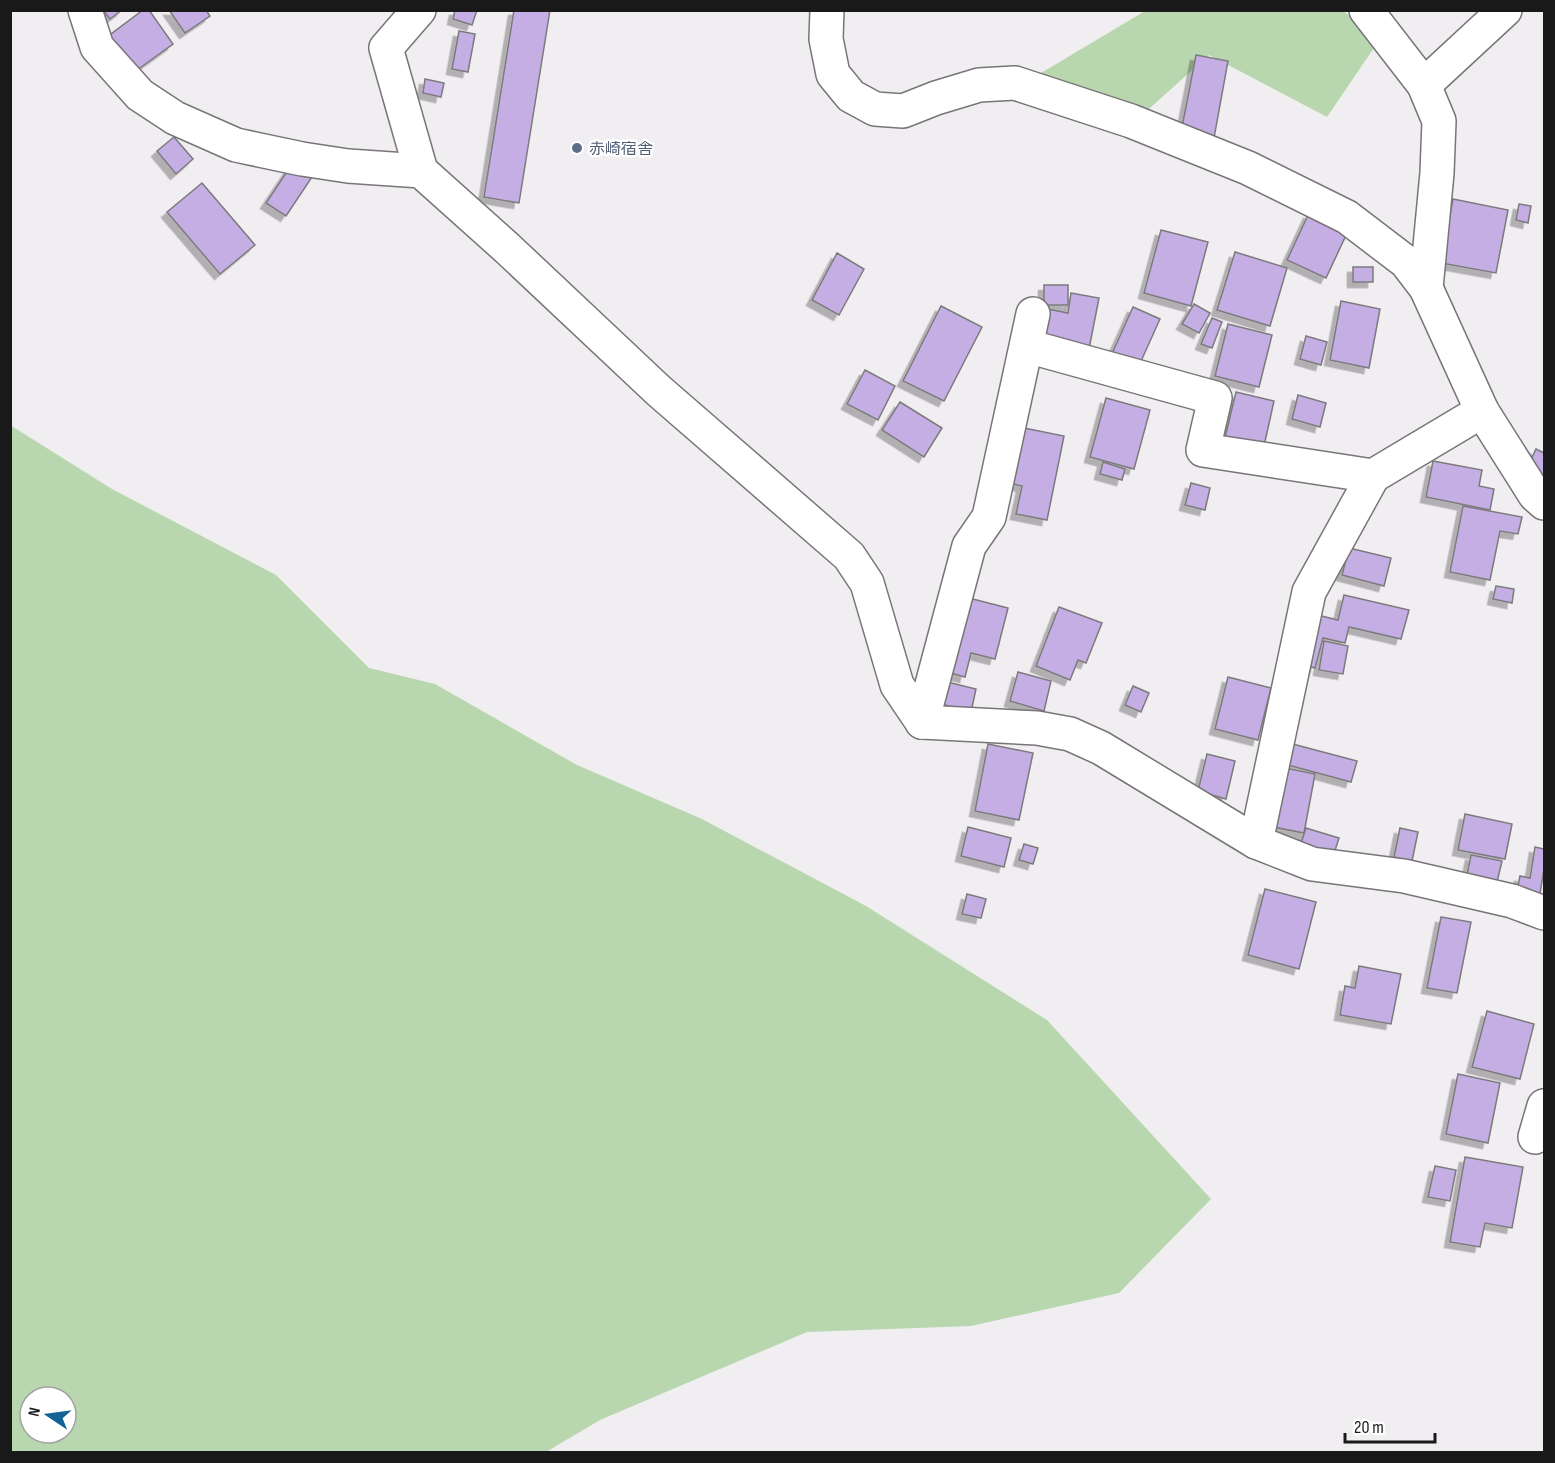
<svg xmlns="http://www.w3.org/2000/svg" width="1555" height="1463" font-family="'Sofia Sans Condensed','Noto Sans JP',sans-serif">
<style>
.green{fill:#b8d7ae;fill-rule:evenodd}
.building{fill:#c4aee4;stroke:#7b7a7d;stroke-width:1.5;filter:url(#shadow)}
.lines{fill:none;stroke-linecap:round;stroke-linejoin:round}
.minor-casing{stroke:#787578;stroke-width:36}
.minor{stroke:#fff;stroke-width:33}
.service-dot{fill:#5c6f8a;stroke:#fff;stroke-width:2}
.labels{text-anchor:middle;stroke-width:4.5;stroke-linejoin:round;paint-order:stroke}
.service-label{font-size:16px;fill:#4e5e75;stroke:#fff;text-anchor:start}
</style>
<defs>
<filter id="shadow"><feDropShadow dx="-5.5" dy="5.5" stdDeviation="0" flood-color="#0004"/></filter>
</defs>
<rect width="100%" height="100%" fill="#f1eef1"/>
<!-- green -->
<g class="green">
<path d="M1145,11H1343L1380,39L1327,117L1209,55L1141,116L1036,76Z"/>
<path d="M10,425L112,489L276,575L369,668L435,684L577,765L702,819L866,906L1047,1020L1211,1199L1119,1293L971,1326L807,1332L600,1420L546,1452H11ZM30,1397H66V1433H30Z"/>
</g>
<!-- building -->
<g class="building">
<path d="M103,10H122L110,19Z"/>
<path d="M143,10H149L173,44L133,73L107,37Z"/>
<path d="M169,10H206L210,16L185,33Z"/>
<path d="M455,10H477L472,25L453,19Z"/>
<path d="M514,10H550L519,203L484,197Z"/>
<path d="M459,31L475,34L468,72L452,69Z"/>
<path d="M1196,55L1228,61L1214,138L1181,132Z"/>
<path d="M425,79L444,83L441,97L423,93Z"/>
<path d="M174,137L193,159L176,174L157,151Z"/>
<path d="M292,164L312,177L286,216L266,203Z"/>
<path d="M202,183L255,245L220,274L167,212Z"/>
<path d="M1453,199L1508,210L1496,273L1441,263Z"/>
<path d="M1519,204L1531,206L1528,223L1516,220Z"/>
<path d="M1309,213L1348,231L1326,278L1287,260Z"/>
<path d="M1161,230L1208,242L1191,306L1144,293Z"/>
<path d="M1235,252L1287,268L1270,326L1217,310Z"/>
<path d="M837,253L864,269L839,315L812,300Z"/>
<rect x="1353" y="267" width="20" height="15"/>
<rect x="1044" y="285" width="24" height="20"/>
<path d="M1071,293L1099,298L1089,349L1042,340L1048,309L1068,313Z"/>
<path d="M1341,301L1380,309L1369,368L1330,360Z"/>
<path d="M1194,304L1210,313L1199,333L1182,324Z"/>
<path d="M941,306L982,327L944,401L903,381Z"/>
<path d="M1133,307L1160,319L1137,370L1110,358Z"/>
<path d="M1212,318L1222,322L1212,348L1201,344Z"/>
<path d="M1228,324L1272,335L1259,387L1215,376Z"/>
<path d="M1306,336L1327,342L1321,365L1300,359Z"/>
<path d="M865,370L895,386L878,420L847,404Z"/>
<path d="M1236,392L1274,401L1262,455L1223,446Z"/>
<path d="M1298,395L1326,403L1320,427L1292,419Z"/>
<path d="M1106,398L1150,410L1134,469L1090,457Z"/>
<path d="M900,402L942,428L924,457L882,430Z"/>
<path d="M1024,428L1064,436L1047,520L1016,514L1022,486L1013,484Z"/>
<path d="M1536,449L1544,453V481L1525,473Z"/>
<path d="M1433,461L1482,470L1479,486L1494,489L1490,510L1426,497Z"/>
<path d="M1103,462L1125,469L1122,480L1100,474Z"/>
<path d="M1191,483L1210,488L1205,510L1185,505Z"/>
<path d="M1463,506L1522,517L1518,534L1500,531L1490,580L1450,572Z"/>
<path d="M1349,548L1391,558L1384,586L1342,575Z"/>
<path d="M1496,586L1514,589L1512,603L1493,599Z"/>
<path d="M1344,595L1409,610L1401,639L1349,627L1345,643L1323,638L1315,668L1301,664L1313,614L1338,620Z"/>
<path d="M961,596L1008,608L995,659L971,653L965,677L943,671Z"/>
<path d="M1059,607L1102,623L1086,663L1078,660L1070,680L1036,666Z"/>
<path d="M1324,641L1348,646L1343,674L1319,670Z"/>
<path d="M1018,672L1051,681L1044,711L1010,701Z"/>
<path d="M1228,677L1271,688L1258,740L1215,729Z"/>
<path d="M939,680L976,689L971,712L933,702Z"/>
<path d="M1133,686L1149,693L1141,712L1125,705Z"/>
<path d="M1289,743L1357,761L1351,782L1284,764Z"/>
<path d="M988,744L1033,753L1019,820L975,811Z"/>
<path d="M1207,754L1235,761L1226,799L1198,791Z"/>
<path d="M1275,766L1315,774L1304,833L1263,825Z"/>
<path d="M1465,814L1512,824L1505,859L1458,850Z"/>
<path d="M968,827L1011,838L1004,867L961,856Z"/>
<path d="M1306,828L1339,838L1330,866L1297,855Z"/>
<path d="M1400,828L1418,832L1412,861L1394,857Z"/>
<path d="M1024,844L1038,848L1033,864L1019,860Z"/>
<path d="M1535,847L1544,849V869L1539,900L1516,896L1520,876L1530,878Z"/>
<path d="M1471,855L1502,861L1497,882L1467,875Z"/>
<path d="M1265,889L1316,902L1299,969L1248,955Z"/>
<path d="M967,894L986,899L981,918L962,914Z"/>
<path d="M1441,917L1471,922L1457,993L1427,988Z"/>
<path d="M1359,966L1401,974L1391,1024L1340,1015L1345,986L1355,988Z"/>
<path d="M1487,1011L1534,1024L1520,1079L1472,1067Z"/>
<path d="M1458,1074L1500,1083L1488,1143L1446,1134Z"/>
<path d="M1465,1157L1523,1167L1512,1228L1485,1223L1480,1247L1450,1242Z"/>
<path d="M1435,1166L1456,1170L1450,1201L1428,1197Z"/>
</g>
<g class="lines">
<!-- minor casing -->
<g class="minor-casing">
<g id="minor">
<path d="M85,10L97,47L140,95L175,118L236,145L302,159L348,166L421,171L507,248L659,391L849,556L867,583L897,685L922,722"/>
<path d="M419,10L386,48L421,171"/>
<path d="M827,10L826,39L833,74L851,96L875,109L903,111L936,98L979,85L1015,83L1131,121L1248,168L1347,217L1406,262L1426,288L1482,411L1535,495L1544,503"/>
<path d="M1366,10L1424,85L1439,121L1437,173L1426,288"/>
<path d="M1424,85L1505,10"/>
<path d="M1027,346L1215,398L1203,450L1373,476"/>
<path d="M922,722L1037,728L1070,734L1101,748L1256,842L1312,864L1404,876L1512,901L1544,913"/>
<path d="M922,722L969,546L989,517L1033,314"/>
<path d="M1256,842L1309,592L1373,476L1482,411"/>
<path d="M1535,1137L1544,1106"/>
</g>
</g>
<!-- minor -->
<use href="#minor" class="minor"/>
</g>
<!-- markers -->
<circle class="service-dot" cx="577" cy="148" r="6"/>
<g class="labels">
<!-- service labels -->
<g class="service-label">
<text x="589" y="154">赤崎宿舎</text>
</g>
</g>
<!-- border -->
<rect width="1555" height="1463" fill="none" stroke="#1a191a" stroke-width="24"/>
<!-- north arrow -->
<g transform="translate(48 1415) rotate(283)"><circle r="28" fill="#ffffff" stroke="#a3a3a3" stroke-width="1.5"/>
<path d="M0-4.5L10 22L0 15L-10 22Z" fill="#146395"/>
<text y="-9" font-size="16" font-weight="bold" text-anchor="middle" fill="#1a191a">N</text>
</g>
<!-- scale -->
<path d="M1345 1433v9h90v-9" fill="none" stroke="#1a191a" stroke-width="3"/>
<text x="1354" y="1433" font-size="18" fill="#1a191a" stroke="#ffffff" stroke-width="4.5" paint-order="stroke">20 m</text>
</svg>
